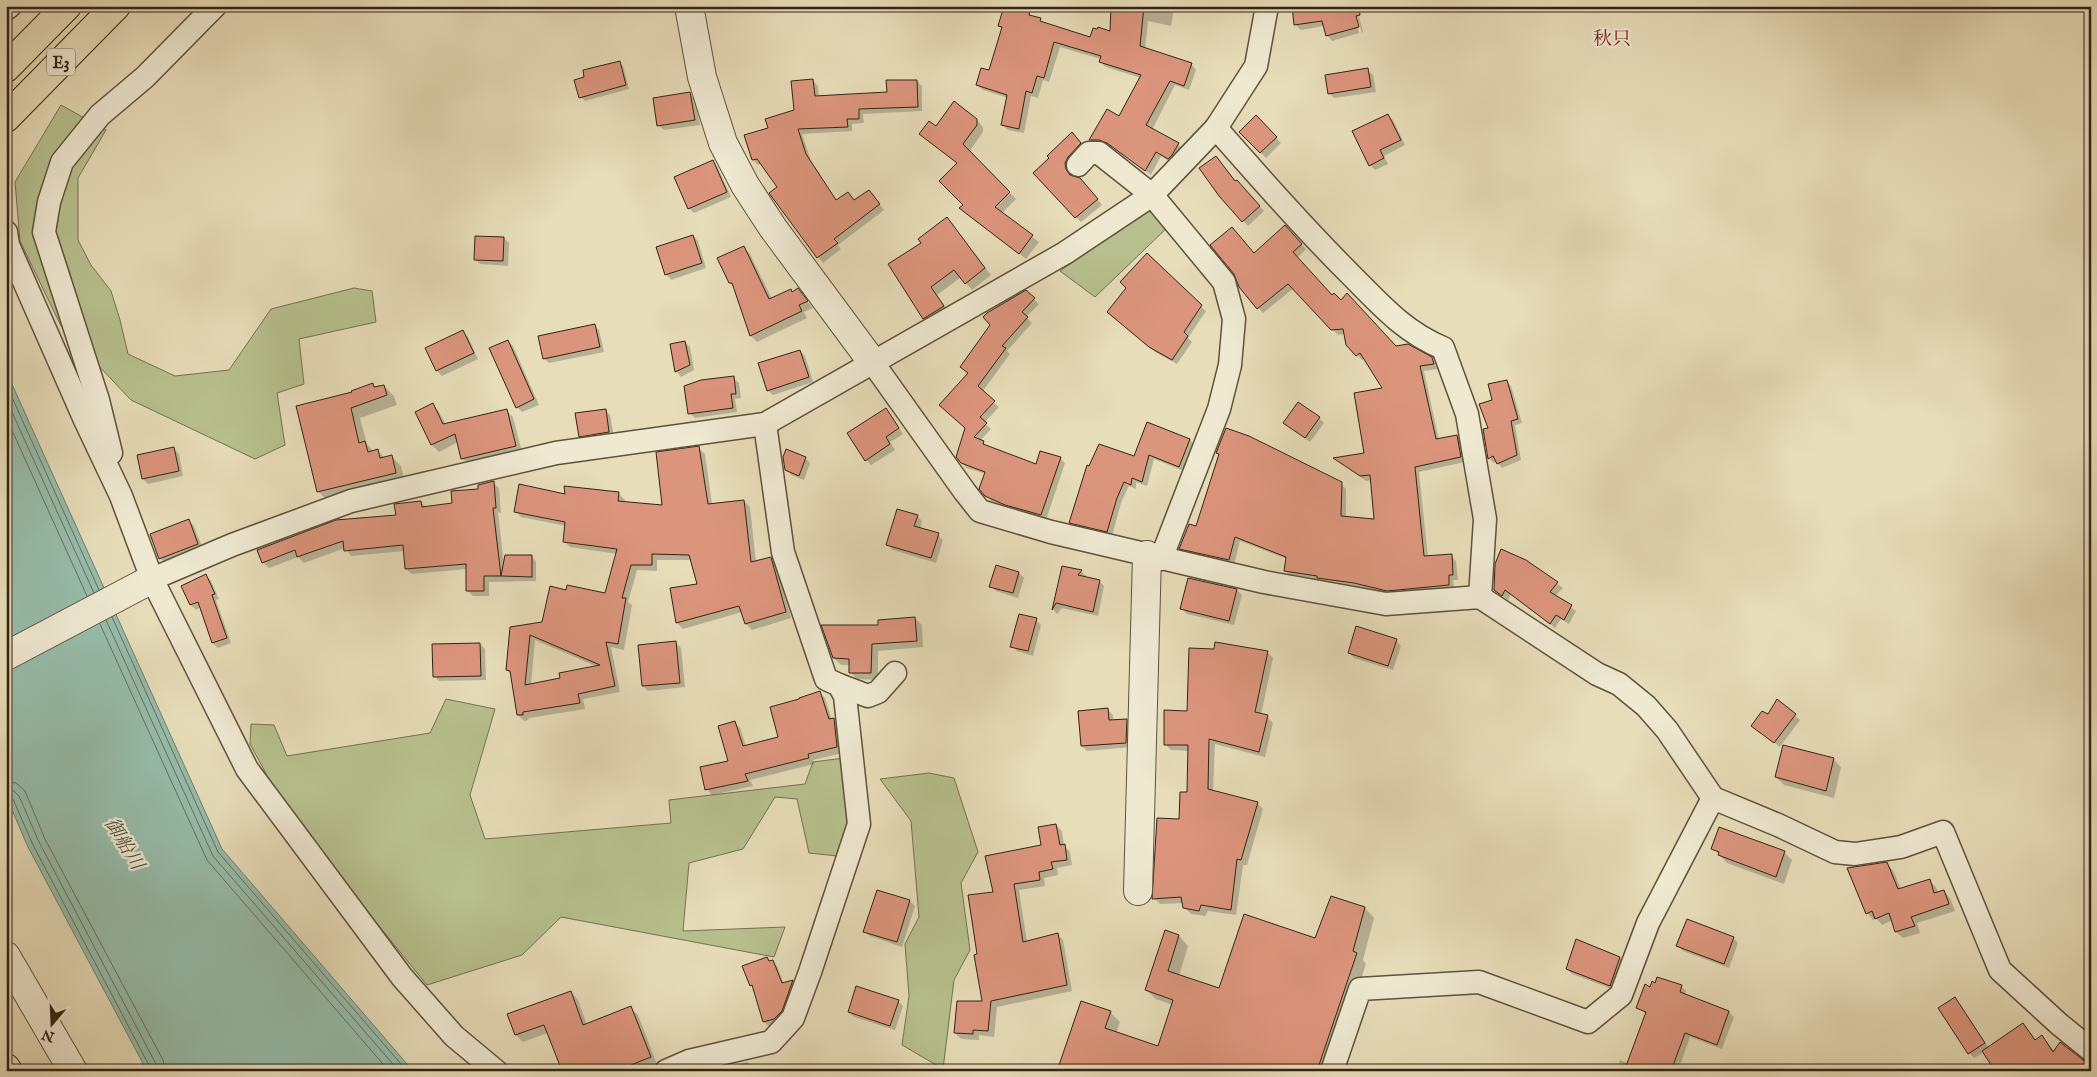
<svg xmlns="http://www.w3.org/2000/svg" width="2097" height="1077" font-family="'IM FELL English','Noto Serif JP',serif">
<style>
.green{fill:#b7c08e;stroke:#747250}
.water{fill:#97bdab;stroke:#6f7f6e}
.shadow{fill:#0003;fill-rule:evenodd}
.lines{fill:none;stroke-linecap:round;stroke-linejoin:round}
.shore{stroke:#64705e;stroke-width:1}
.building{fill:#dc957d;stroke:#322312;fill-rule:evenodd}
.minor-casing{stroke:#5f523c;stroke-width:25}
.tertiary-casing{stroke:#5f523c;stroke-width:30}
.trunk-casing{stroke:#322312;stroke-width:30}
.motorway-casing{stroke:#322312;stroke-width:30}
.minor{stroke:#efe9d2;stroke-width:22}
.tertiary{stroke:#efe9d2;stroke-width:28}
.trunk{stroke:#e7ddb9;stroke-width:28}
.motorway{stroke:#e7ddb9;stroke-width:28}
.labels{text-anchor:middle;stroke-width:4.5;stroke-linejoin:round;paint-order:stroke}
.shield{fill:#efe9d2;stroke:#6b5e4c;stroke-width:1}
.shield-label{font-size:16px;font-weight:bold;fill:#322312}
.neighbourhood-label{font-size:19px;fill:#7a1f14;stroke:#efe9d2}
.water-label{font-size:19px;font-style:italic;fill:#505140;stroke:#efe9d2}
</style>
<rect width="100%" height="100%" fill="#e7ddb9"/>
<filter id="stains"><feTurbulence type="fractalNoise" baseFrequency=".004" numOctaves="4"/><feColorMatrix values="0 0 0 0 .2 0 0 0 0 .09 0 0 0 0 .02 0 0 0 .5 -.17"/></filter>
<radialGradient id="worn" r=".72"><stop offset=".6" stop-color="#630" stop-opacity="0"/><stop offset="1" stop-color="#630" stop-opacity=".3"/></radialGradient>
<!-- green -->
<g class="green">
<path d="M61,105L106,130L78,178V240L91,265L111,291L120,320L128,354L175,376L229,370L271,309L354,288L372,291L376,322L299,339L304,384L277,393L285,445L255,459L131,400L61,326L20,241L15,182Z"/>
<path d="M1153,207L1169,226L1095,297L1060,271Z"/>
<path d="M446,699L495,709L470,795L485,839L671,823L669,800L805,784L813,762L844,758L849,828L837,856L809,853L797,799L775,797L743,849L689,863L683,931L785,927L774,957L561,917L522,955L427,985L361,904L276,792L250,744L251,724L274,725L287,756L430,733Z"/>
<path d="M929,773L954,778L978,852L961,883L970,950L954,980L943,1069L902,1045L909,996L905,944L919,917L911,821L880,779Z"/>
</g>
<!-- water -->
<path class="water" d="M6,371L222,849L413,1071H147L28,847L6,796Z"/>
<!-- shadow -->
<g class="shadow">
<path d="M1113,6H1171L1174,10L1171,26L1148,21L1145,49L1191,64L1196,70L1189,90L1175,85L1152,130L1178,144L1183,150L1174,164L1161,156L1151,175L1114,148L1105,145H1096L1091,140L1120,117L1141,78L1106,67L1100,61L1101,59L1060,47L1049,82L1043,80L1038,98L1031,96L1024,133L1008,130L1002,125L1008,98L983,90L977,85L989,72L1003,29L1000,26L1091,38L1111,33Z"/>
<path d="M1352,6L1359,33L1332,41L1327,35L1324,26L1301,30L1296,25Z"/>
<path d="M1354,6H1356L1363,32L1362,33Z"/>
<path d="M619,62L623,66L629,89L585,101L581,97Z"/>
<path d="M1367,70L1373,75L1376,92L1334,98L1329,93Z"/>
<path d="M813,81L818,86L819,97L888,94L917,81L922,86V111L863,114L864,123L852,124V131L802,134L811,161L837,201L848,193L855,201L873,196L884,210L838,245L841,249L823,263L770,193L778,187L762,163L758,165L753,160L770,129L795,111Z"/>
<path d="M690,94L695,99L700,125L664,130L658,125Z"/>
<path d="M1388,115L1393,120L1405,145L1384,156L1388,164L1375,170L1370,165Z"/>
<path d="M1256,117L1281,143L1266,158L1240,132Z"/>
<path d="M977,120L983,127V132L969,152L1016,199L1002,213L1039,242L1026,259L961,209L965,206L958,164L936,127Z"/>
<path d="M1072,134L1086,148L1070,167V175L1085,184L1102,205L1081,222L1034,173Z"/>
<path d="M712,161L717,166L731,197L694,213L689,208Z"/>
<path d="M1236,183L1264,211L1248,226L1220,196Z"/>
<path d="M947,219L991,275L972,290L961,277L937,295L949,313L931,325L924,318L923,243Z"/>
<path d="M1285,227L1306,249L1297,258L1332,296L1396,347L1431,358L1436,364L1438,369L1424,371L1439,440L1457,436L1462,441L1465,462L1419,472L1428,557L1451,556L1456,561L1458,580H1453L1454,590L1393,595L1290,575L1285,570L1287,559L1240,541L1234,565L1186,553L1181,548L1197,527L1341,484L1346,489V518L1375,520L1371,480L1366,481L1336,459L1366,454L1384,389L1365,358L1362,360L1347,344L1345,334L1338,335L1294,288L1263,313L1240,286L1254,254Z"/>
<path d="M693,236L698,241L706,268L671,280L666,274Z"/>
<path d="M504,238L509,243L508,266L480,264L475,259Z"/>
<path d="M744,248L750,254L772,299L790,290L793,293L798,290L813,308L804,312L807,318L757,342L751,336L735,288L730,283Z"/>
<path d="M1147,255L1206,311L1188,338L1192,342L1177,364L1155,352L1113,317Z"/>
<path d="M1026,292L1039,304L1026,317L1032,323L1007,351L1010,354L982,392L999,407L984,423L991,429L980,441L988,447L1037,465L1060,458L1065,463L1046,520L1011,509L991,501L986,495V474L967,468L962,463L967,428L969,374Z"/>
<path d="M594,325L599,330L604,352L549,363L544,358Z"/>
<path d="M463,332L468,337L478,359L442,376L437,371L427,349Z"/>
<path d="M508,341L513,346L539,405L522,412L517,407Z"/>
<path d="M685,342L690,347L694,370L681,377L677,372L671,345Z"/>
<path d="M800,351L805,356L813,382L773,395L768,390Z"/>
<path d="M733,378L739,383L741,398L735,399L737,412L695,418L689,413Z"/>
<path d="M1506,381L1511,386L1522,423L1515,425L1521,460L1502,468L1496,461L1494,463L1489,458L1493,401Z"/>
<path d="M372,385L376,388L384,386L394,396L397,405L360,418L367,444L374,452L378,451L385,458L391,456L401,466L405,483L328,501L318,491L354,393Z"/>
<path d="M432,404L439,412L446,425L506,410L513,417L522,452L469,465L462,458L458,442L439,452L432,445L416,412Z"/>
<path d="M886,409L903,434L890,442L895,450L871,465L866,460Z"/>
<path d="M605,410L610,415L614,437L585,441L580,436Z"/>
<path d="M1319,418L1324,423L1310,442L1285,423Z"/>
<path d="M1148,424L1190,440L1195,446L1184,471L1154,459L1147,486L1136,482V489L1129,486L1121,503L1112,536L1076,527L1070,522L1135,458Z"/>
<path d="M699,448L705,454L712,504L744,501L750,507L756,562L771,559L776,565L791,618L752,630L746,624L742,612L683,629L677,623L671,590L698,585L692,560H657V571L637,570L628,602L632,605L624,650L611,647L620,692L583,699L585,709L529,718L528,720L524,721L518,715L512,675L507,670L511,628L543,623L567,591L606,595L618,554L570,547L564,541L566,526L521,517L515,511L567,495L619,494L625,500L624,503L663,506ZM535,640L598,667L562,679L531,685Z"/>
<path d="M174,449L179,454L183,476L148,484L143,479Z"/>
<path d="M805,458L810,463L804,480L791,475L786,469Z"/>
<path d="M493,483L499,488L501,513L498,512L504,565L531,556L536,561V581L489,582V596H473L467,590V569L412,574L406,569L404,551L351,556L345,548L304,563L298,557L269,568L263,562L258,551L397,516L420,502L426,507L454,504Z"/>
<path d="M917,516L922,521L920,529L938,535L943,540L936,563L893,550L888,545Z"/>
<path d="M189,521L194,526L203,549L165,563L160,558Z"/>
<path d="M1526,561L1563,588L1555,596L1576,611L1569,624L1561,619L1555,628L1511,594L1508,600L1495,590Z"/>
<path d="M1063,567L1081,571L1086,576L1084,578L1099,581L1104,586L1098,616L1062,608L1057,614L1053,609Z"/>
<path d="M1019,573L1024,578L1018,598L996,591L991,586Z"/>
<path d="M206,576L211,581L219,599L216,600L231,643L218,648L213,643L201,607L196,610L191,605L183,586Z"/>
<path d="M1189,579L1237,590L1242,595L1234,625L1187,614L1182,609Z"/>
<path d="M915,618L922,625L923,647L878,651V680L857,679L850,672V665H841L834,658L880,627Z"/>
<path d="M1036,620L1041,625L1033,656L1017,651L1012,646Z"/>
<path d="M1396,640L1401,646L1393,670L1354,658L1349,653Z"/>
<path d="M676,643L681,648L685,687L648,691L643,686Z"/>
<path d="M480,644L485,649L486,680L439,681L434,676Z"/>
<path d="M1267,652L1273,658L1261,715L1267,717L1273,723L1265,757L1215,744L1213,792L1257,803L1263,809L1247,865H1243L1236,915L1208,911L1205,916L1191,914L1184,907V903L1160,904L1154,898L1188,793L1189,751L1171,750L1165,744L1189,712Z"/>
<path d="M819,692L825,698L832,720L840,725L843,753L813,760L814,764L750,780L753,786L712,795L707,789L730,762L734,722L740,728L746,746L779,738L801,700Z"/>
<path d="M1777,701L1800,720L1780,747L1753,726L1768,715Z"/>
<path d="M1108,710L1113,715V721L1127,720L1132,725L1131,747L1087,751L1082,746Z"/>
<path d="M1833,759L1841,767L1834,798L1784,785L1776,777Z"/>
<path d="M1056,825L1062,831L1064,846L1070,852L1072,865L1057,868L1058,875L1044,878L1045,886L1019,890L1027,942L1057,934L1063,940L1072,991L997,1007L994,1037L979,1035V1040L961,1039L955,1033L984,1002L978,955L994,893L1043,846Z"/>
<path d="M1713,848L1784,852L1792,860L1784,884L1727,863Z"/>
<path d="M1886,864L1893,870L1901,889L1929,880L1936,887L1938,893L1944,891L1950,898L1955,911L1917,923L1920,933L1903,938L1896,932L1893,920L1882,925L1876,918L1873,920L1867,913Z"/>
<path d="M878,891L910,901L915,906L902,947L870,936L864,931Z"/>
<path d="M1365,908L1374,918L1363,960L1366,964L1330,1071H1059L1110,1012L1120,1022L1116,1033L1159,1048L1173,1005L1156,999L1146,990L1179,936L1188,946L1179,976L1220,990L1316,940Z"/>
<path d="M1733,938L1738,943L1729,968L1683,951L1678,946Z"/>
<path d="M767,958L777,966L784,984L793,981L797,986L779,1024L769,1027L764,1022L755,989L751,985Z"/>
<path d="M1620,958L1625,963L1615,990L1572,974L1567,969Z"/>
<path d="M1681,986L1686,991L1685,995L1729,1012L1734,1017L1722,1049L1690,1037L1678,1071H1616L1620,1060L1628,1063L1646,1014L1638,1008L1651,988Z"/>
<path d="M571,992L578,1000L587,1025L630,1008L638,1015L657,1064L641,1071H563L548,1033L523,1042L516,1035Z"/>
<path d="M1955,999L1989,1048L2023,1025L2036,1040L2042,1036L2055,1052L2082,1061L1984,1052L1974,1058L1969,1053Z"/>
<path d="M898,1001L903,1006L895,1030L854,1017L849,1012Z"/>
<path d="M747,1062L762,1071H735L738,1064Z"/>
</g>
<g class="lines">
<!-- shore -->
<g class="shore">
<path d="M6,384L99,590"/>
<path d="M6,399L94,593"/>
<path d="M6,417L87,596"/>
<path d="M112,617L218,852L407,1071"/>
<path d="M106,620L213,856L399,1071"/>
<path d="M100,624L207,860L389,1071"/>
<path d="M6,782L16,783L25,791L45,839L163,1060L165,1071"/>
<path d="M6,789L14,791L19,796L39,842L156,1064L158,1071"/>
<path d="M6,795L13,799L33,845L152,1071"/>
</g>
</g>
<!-- building -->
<g class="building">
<path d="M1004,6L1030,11L1029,15L1041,18L1040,21L1090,37L1093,28L1097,29L1098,27L1110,31L1111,6H1144L1140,46L1192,63L1184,86L1170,81L1146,125L1179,143L1172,155L1168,159L1156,152L1145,171L1107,143L1099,140H1089L1107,109L1119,116L1141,75L1099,62L1101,56L1054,42L1044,78L1037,76L1032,93L1026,91L1019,129L1001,125L1007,95L976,85L981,68L989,70L1002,27L998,26Z"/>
<path d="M1292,6H1359L1360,15L1356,16L1359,27L1326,36L1322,21L1294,25Z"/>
<path d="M620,61L626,85L579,98L574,80L584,77L583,70Z"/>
<path d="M1368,68L1371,87L1328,94L1325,75Z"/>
<path d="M813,79L815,96L887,92L886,80H917L918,107L859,109V119H847L848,127L798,129L806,154L836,200L848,192L854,200L869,190L880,204L834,239L838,243L817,258L769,193L777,187L757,159L752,160L744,135L768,128L765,119L794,110L791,81Z"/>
<path d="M690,92L695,120L657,126L653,98Z"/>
<path d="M954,101L977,119V125L963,144L1010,192L995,207L1033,235L1019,254L959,208L963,205L939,181L957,163L919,134L929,121L936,126Z"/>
<path d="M1388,114L1401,140L1380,150L1384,158L1369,166L1352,131Z"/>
<path d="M1256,115L1277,137L1260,153L1239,132Z"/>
<path d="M1072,132L1081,143L1068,157L1065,163L1066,169L1070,175L1080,178L1098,199L1075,218L1033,173L1049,158L1047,156Z"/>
<path d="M1216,156L1235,181L1237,180L1260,206L1242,222L1219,196L1199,168Z"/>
<path d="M713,160L727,192L688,209L674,177Z"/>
<path d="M947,217L985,268L965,284L954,270L931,287L944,306L923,319L888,264L921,243L918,239Z"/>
<path d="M1285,225L1302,244L1293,252L1332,295L1334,293L1341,300L1347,293L1396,346L1408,344L1432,357L1434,364L1420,366L1436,439L1457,435L1461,457L1415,467L1424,556L1452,554L1453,575H1449V585L1387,591L1354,583L1317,578V576L1284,571L1286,557L1235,537L1229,560L1179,549L1189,524L1196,526L1219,454L1216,453L1226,428L1249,436L1342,482L1341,516L1374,519L1370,475L1360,476L1333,458L1364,453L1354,393L1382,388L1360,353L1356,356L1346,345L1343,329L1331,330L1288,284L1257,309L1239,287L1234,274L1210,245L1232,227L1254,253Z"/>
<path d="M693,235L702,263L665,275L656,247Z"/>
<path d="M475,236L504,237L503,261L474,260Z"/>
<path d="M744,246L769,299L791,289L792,292L798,288L808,301L799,305L802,311L750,336L732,283H729L717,258Z"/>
<path d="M1147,253L1202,305L1184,332L1188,336L1172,360L1149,347L1107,312L1126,288L1120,282Z"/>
<path d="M1026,290L1035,298L1022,312L1028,317L1002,346L1006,348L978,386L995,401L980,417L987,423L974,437L984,441L983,444L1036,464L1040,451L1061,457L1041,515L1005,505L985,496L979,489L985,472L961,463L956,457L965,428L939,405L968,373L960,367L990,325L983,317L987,313Z"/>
<path d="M595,324L600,347L543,359L538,336Z"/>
<path d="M463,330L474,353L436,371L425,348Z"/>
<path d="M508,340L534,399L516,408L489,348Z"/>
<path d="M685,341L690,365L675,372L670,344Z"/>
<path d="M800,350L809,377L767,391L758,363Z"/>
<path d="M734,376L736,394H731L733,408L688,414L684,386L701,380Z"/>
<path d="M1507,380L1518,419L1511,421L1517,455L1497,464L1493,456L1488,459L1483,429L1488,428L1479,404L1492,400L1488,384Z"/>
<path d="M373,383L374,387L384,385L387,395L351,408L359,443L365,441L368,452L378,449L380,458L392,455L396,473L317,492L296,406L352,392L351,391Z"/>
<path d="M1298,402L1320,417L1305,438L1283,423Z"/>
<path d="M433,403L443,424L507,409L516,446L461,459L455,434L431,445L415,412Z"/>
<path d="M886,408L899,428L886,437L890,444L865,461L847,433Z"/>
<path d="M606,409L609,432L579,437L575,413Z"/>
<path d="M1147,422L1190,439L1179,467L1149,455L1142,482L1132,478L1131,485L1124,482L1117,498L1107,532L1069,523L1087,465L1089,466L1099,444L1134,456Z"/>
<path d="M699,446L708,504L744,500L751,562L771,557L786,612L745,624L739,606L676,623L670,588L697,584L689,555L652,554V565H631L622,598H626L618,644L606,642L615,686L578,694L580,703L523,712V715H517L510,671L506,670L510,627L542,622L550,586L566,590L567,585L605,593L617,549L563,542L565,522L514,512L519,484L565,494L564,486L619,492L618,501L662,505L656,452ZM530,635L600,665L559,673L560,678L525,685Z"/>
<path d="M174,447L179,471L142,479L137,455Z"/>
<path d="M786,449L806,457L799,476L785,470L783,457Z"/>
<path d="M494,481L496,508H493L501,576H484V591H466V564L405,569L403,545L344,551L343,541L297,557L295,550L262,563L257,550L336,520L396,515L394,504L421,501L422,507L452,503L451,491L478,489V485Z"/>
<path d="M897,509L918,515L914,526L939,533L931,558L886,545Z"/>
<path d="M189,519L198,544L159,559L150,534Z"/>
<path d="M1501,549L1526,560L1558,582L1550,592L1572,605L1564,620L1556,615L1550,624L1505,590L1502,596L1494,590L1495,564Z"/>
<path d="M505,555H532V577L501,576Z"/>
<path d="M996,565L1019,572L1013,593L989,587Z"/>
<path d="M1062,566L1082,570L1078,575L1100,580L1093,612L1056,603L1052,610Z"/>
<path d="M206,574L215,594L212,595L227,638L212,643L198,602L190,605L181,586Z"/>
<path d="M1188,578L1237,589L1229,621L1180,609Z"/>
<path d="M1019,614L1037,618L1028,651L1010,647Z"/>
<path d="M915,617L917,641L872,644L871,673H849V659L833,658L821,625H878V620Z"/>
<path d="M1356,626L1397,639L1388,666L1348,653Z"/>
<path d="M676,641L680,683L642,686L638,645Z"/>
<path d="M1215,642L1268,651L1255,712L1268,715L1259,752L1209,739L1208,789L1258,802L1241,860L1237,859L1231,910L1201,905L1199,911L1183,908L1181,897L1152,899L1157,818L1179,819L1180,792H1187L1188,745H1164V710L1187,711L1189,648L1214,649Z"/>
<path d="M480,643L481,676L433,677L432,644Z"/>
<path d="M820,691L829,719L834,718L837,747L808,754L809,758L745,774L748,781L705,790L700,767L728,761L718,726L735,721L743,746L778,737L770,707L799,699V698Z"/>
<path d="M1777,699L1796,714L1774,743L1751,726L1762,711L1768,714Z"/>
<path d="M1108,708L1109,720L1127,719L1126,743L1081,746L1078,711Z"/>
<path d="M1783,745L1834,758L1826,791L1775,777Z"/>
<path d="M1056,824L1060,845L1065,844L1067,860L1051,862L1053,869L1039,872L1040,880L1014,884L1023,942L1058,933L1067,985L991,1001L988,1031L973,1030V1034L954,1033L957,1001H982L974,955L977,954L968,895L993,892L985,856L1041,845L1038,827Z"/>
<path d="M1719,827L1785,851L1776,877L1718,855L1719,852L1711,849Z"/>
<path d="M1887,862L1898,889L1930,879L1934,893L1944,890L1949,904L1911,917L1915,926L1895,932L1889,913L1875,919L1872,911L1866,914L1847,868Z"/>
<path d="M877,890L910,900L897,942L863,932Z"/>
<path d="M1331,896L1365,907L1353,951L1357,953L1317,1071H1057L1081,1001L1111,1011L1105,1028L1158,1046L1173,1000L1145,990L1165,930L1179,935L1168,971L1219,988L1244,914L1315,938Z"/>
<path d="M1687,919L1734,937L1724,964L1676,946Z"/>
<path d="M1576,939L1620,957L1610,986L1566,969Z"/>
<path d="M767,957L769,961L773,960L782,983L793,980L782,1011L774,1019L763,1022L752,985L750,986L742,966Z"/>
<path d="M1657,977L1682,985L1680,992L1729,1011L1717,1045L1685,1033L1671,1071H1638L1626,1066L1646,1012L1636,1008L1645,984L1650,987L1652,981L1655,983Z"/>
<path d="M856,986L899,1000L890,1026L848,1012Z"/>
<path d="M571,991L583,1025L631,1006L651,1057L616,1071H562L544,1025L515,1035L507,1014Z"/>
<path d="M1955,997L1985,1043L1968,1054L1938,1008Z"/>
<path d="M2023,1023L2035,1040L2042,1035L2053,1052L2060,1042L2083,1060L2091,1063V1071H1995L1982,1051Z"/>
</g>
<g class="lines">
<!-- minor casing -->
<g class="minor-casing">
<g id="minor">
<path d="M6,9L10,6"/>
<path d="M1216,128C1260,178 1304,228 1351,275C1380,304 1404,332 1443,348L1467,414L1485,519L1480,597"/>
<path d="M1078,165L1089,153H1099L1152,195L1224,282L1234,319L1230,365L1219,409L1161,559"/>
<path d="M6,232L8,245L85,420L121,496L152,579L247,769L402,977L454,1036L496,1071"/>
<path d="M873,363L965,492L980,511L1051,532L1264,582L1386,604L1480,597L1597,674L1619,684L1646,706L1667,730L1713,798L1778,825L1835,852L1855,854L1901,847L1943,832L2000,970L2059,1024L2091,1050"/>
<path d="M111,453L98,400L44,232L49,202L62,162L100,115L145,77L215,6"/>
<path d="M152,579L232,545L351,501L556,453L765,424L1065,253L1152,195L1216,128L1256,66L1267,6"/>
<path d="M839,685L868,696L878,692L895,673"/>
<path d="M666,1071L689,1061L771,1042L793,1018L810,972L859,824L845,696L839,685L826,679L783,552L765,424"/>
<path d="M1332,1071L1360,989L1479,982L1588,1022L1621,995L1648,923L1713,798"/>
</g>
</g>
<!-- tertiary casing -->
<g class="tertiary-casing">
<g id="tertiary">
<path d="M689,6L702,77L723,143L745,185L773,228L873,363"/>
<path d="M6,656L152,579"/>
<path d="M1138,891L1147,555"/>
<path d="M6,956L73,1071"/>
</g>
</g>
<!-- trunk casing -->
<g class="trunk-casing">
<path id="trunk" d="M6,1068L8,1071"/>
</g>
<!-- motorway casing -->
<g class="motorway-casing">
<g id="motorway">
<path d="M6,68L67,6"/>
<path d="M6,118L116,6"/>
</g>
</g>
<!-- minor -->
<use href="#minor" class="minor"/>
<!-- tertiary -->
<use href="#tertiary" class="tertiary"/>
<!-- trunk -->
<use href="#trunk" class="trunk"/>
<!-- motorway -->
<use href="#motorway" class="motorway"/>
</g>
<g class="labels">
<!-- shield labels -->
<rect class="shield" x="47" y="48.5" width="28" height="27" rx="4"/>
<g class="shield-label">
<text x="61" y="68">E3</text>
</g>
<!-- neighbourhood labels -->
<g class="neighbourhood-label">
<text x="1612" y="45">秋只</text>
</g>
<!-- water labels -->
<g class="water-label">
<text transform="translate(125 843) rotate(59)" y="7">御船川</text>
</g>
</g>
<!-- margin -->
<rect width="2097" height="1077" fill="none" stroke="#e7ddb9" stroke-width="25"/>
<rect x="8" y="8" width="2082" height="1062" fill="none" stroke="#322312" stroke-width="2.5"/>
<rect x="12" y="12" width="2072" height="1052" fill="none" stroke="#322312"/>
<!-- north arrow -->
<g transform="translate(52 1024) rotate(199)" stroke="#efe9d2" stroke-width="4" paint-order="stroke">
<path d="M0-4L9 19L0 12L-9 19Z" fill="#322312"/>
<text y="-8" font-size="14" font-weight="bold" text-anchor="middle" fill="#322312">N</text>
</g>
<rect width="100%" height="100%" filter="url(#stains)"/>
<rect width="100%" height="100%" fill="url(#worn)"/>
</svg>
